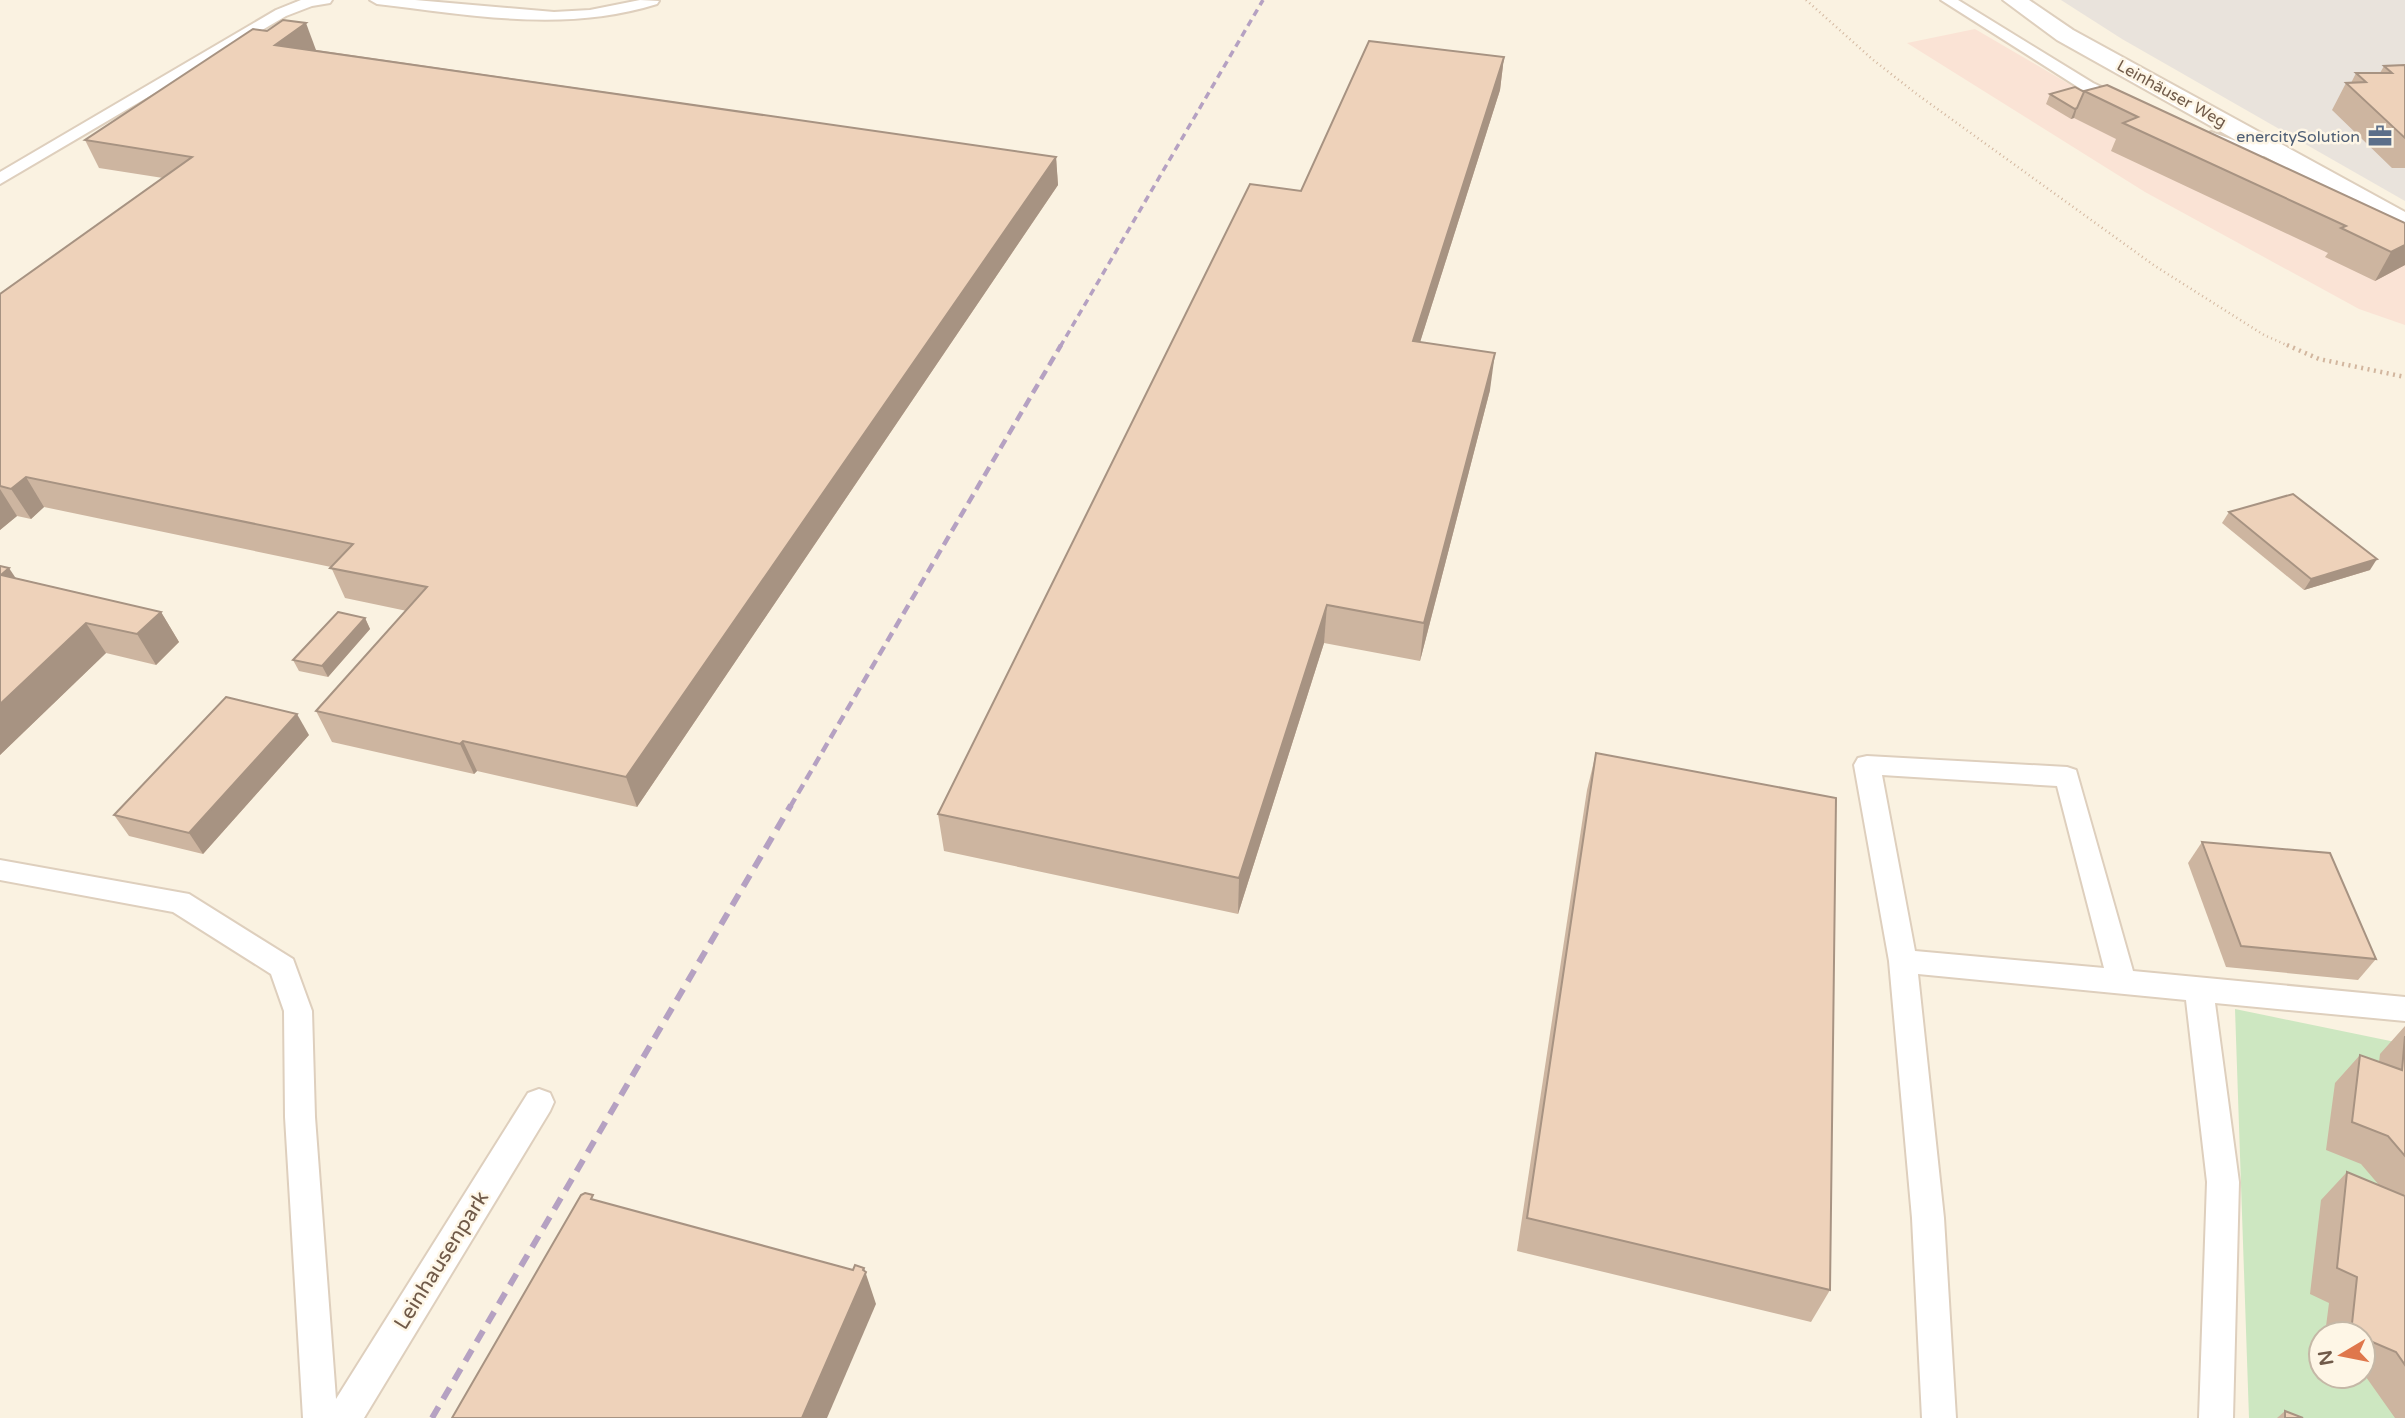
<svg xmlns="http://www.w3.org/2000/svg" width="2405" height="1418" font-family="'Varela Round',sans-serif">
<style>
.commercial{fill:#fae3d5}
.industrial{fill:#e9e3dc}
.green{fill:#cde7c1;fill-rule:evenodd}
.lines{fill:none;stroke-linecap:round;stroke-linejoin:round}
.lane-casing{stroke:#decfbd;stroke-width:4}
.street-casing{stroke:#decfbd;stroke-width:4}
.path-far1{stroke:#d2b69e;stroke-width:2.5;stroke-dasharray:1 3.5;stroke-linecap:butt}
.path{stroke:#d2b69e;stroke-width:4.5;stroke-dasharray:2 4.5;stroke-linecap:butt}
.lane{fill:#fff;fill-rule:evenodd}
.street{fill:#fff;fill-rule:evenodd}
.rail-far2{stroke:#b5a1c2;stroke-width:3.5;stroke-dasharray:7 5;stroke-linecap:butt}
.rail-far1{stroke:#b5a1c2;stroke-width:4.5;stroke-dasharray:10 6;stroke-linecap:butt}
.rail{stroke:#b5a1c2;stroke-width:6;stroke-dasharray:13 9;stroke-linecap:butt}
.wall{fill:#cdb5a0}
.shaded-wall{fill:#a79382}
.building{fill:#eed2ba;stroke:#a79382;stroke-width:2}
.labels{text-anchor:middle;stroke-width:5;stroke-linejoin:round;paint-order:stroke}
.far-street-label{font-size:16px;fill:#705a49;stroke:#fef6e6}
.far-service-label{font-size:16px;fill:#4e5e75;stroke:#fef6e6;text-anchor:end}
.near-street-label{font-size:21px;fill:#705a49;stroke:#fef6e6}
</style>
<rect width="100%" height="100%" fill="#faf2e1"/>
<!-- commercial -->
<path class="commercial" d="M1975,29L2122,115L2405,243V325L2359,309L2145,192L1907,43Z"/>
<!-- industrial -->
<path class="industrial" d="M2061,0H2405V201L2122,39Z"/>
<!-- green -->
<path class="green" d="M2235,1009L2405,1044V1418H2249ZM2321,1334H2363V1376H2321Z"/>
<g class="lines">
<!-- lane casing -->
<g class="lane-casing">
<g id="lane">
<path d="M301,0H332L330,3L312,6L286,16L0,184V172L276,10Z"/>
<path d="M370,0H415L554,12L590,10L640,0L659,1L657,4C565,33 471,15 377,4Z"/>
<path d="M1941,0H1958L2093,83L2131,101L2123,106L2081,89Z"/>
<path d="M2211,132L2236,141L2289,149L2291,153C2281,164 2214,149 2203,137Z"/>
<path d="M1867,756L2067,767L2076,770L2133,971L2405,997V1021L2215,1003L2239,1182L2233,1418H2199L2207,1182L2186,1000L1918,974L1944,1218L1956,1418H1922L1912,1218L1889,961L1854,765L1858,758ZM1882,775L2057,786L2104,968L1915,951Z"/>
<path d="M0,860L189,894L293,959L312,1011L315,1117L336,1399L528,1093L539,1089L550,1093L554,1102L550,1111L364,1418H303L285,1117L284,1011L271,974L173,912L0,880Z"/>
</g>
</g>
<!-- street casing -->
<g class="street-casing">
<path id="street" d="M2003,0H2029L2073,30L2405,212V231L2395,229L2057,40Z"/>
</g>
<!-- path-far1 -->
<path class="path-far1" d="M1806,0L1872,59L1918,95L2155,266L2264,335L2291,347"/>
<!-- path -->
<path class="path" d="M2287,345L2319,359L2405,377"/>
<!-- lane -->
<use href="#lane" class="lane"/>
<!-- street -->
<use href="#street" class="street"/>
<!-- rail-far2 -->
<path class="rail-far2" d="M1060,347L1263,0"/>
<!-- rail-far1 -->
<path class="rail-far1" d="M790,807L1061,345"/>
<!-- rail -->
<path class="rail" d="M432,1418L791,805"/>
</g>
<!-- wall -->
<g class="wall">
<path d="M316,50L1056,157L1058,185L637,807L477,771L474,774L332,742L316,711L407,611L345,598L331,567L44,507L31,519L17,516L0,530V294L163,178L99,168L85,140Z"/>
<path d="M1504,57L1500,90L1420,342L1490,390L1420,661L1324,643L1238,914L944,851L938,814L1301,191Z"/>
<path d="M2405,65V168H2392L2332,110L2346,83H2351L2356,73H2380L2384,66Z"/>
<path d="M2084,91L2405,223V265L2375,281L2325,257L2328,253L2111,151L2116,139L2074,118L2071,119L2046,104L2050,94L2084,92Z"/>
<path d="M2229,512L2370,570L2304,590L2222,523Z"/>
<path d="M0,566L16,578L161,612L179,642L156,665L106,653L0,755Z"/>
<path d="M365,618L370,629L328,677L299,671L293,660Z"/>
<path d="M309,735L203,854L129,836L114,815Z"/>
<path d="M1596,753L1830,1290L1811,1322L1517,1251L1587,790Z"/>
<path d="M2202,842L2376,959L2358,980L2226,967L2188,863Z"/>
<path d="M2405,1026V1418H2395L2366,1377L2363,1376V1334H2325L2329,1303L2310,1294L2321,1200L2347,1172L2379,1185L2361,1164L2326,1150L2335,1083L2360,1055L2379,1062L2380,1054Z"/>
<path d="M2285,1411L2303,1418H2277Z"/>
</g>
<!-- shaded-wall -->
<g class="shaded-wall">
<path d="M306,23L316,50L286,71L275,45Z"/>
<path d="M1504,57L1500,90L1409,377L1413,341Z"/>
<path d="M2077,108L2074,118L2071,119L2075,109Z"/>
<path d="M1056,157L1058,185L637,807L626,777Z"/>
<path d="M2405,245V265L2375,281L2391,252Z"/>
<path d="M1495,353L1490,390L1420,661L1424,623Z"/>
<path d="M26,477L44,507L31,519L11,489Z"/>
<path d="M0,489L17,516L0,530Z"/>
<path d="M2377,559L2370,570L2304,590L2311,579Z"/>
<path d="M9,568L29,598L1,575Z"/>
<path d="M1327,605L1324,643L1238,914L1239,878Z"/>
<path d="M161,612L179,642L156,665L137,634Z"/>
<path d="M365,618L370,629L328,677L322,666Z"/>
<path d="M86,623L106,653L0,755V704Z"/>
<path d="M297,714L309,735L203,854L189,833Z"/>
<path d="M463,741L477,771L474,774L460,744Z"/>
<path d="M864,1268L876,1304L827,1418H802Z"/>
</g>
<!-- building -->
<g class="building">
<path d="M283,20L306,23L275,45L1056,157L626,777L463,741L460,744L316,711L427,587L330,568L353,544L26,477L11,489L0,486V294L192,157L85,140L253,29L267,31Z"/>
<path d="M1369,41L1504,57L1413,341L1495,353L1424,623L1327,605L1239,878L938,814L1250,184L1301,191Z"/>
<path d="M2405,65V138L2346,83L2366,82L2356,73H2392L2384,66Z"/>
<path d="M2107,85L2405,223V245L2391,252L2341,228L2346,226L2123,123L2138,117L2084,91Z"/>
<path d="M2075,87L2084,92L2077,108L2075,109L2050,94Z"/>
<path d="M2293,494L2377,559L2311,579L2229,512Z"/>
<path d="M0,566L9,568L1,575L161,612L137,634L86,623L0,704Z"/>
<path d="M338,612L365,618L322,666L293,660Z"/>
<path d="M226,697L297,714L189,833L114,815Z"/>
<path d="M1596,753L1836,798L1830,1290L1527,1218Z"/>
<path d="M2202,842L2330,853L2376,959L2241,946Z"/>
<path d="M2405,1036V1156L2388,1136L2352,1122L2360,1055L2402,1070Z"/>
<path d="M2347,1172L2405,1196V1365L2396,1352L2363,1338V1334L2351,1333L2357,1277L2337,1268Z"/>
<path d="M585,1193L593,1195L591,1199L853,1270L855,1265L864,1268L863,1270L866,1272L802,1418H452L581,1195Z"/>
<path d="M2285,1411L2303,1418H2285Z"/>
</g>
<!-- icons -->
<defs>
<g id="office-bare" transform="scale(1.89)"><path d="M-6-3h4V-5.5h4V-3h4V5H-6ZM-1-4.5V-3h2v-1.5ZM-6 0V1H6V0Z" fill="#5c6f8a" stroke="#fef6e6" stroke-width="2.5" paint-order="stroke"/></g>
</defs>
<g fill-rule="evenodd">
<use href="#office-bare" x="2380" y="136"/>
</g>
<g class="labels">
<!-- far-street labels -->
<g class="far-street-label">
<text transform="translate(2172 93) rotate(29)" y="6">Leinhäuser Weg</text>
</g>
<!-- far-service labels -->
<g class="far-service-label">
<text x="2360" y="142">enercitySolution</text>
</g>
<!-- near-street labels -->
<g class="near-street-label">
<text transform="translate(441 1260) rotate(-58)" y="7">Leinhausenpark</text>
</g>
</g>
<!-- north arrow -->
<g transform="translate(2342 1355) rotate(260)"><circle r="33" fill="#fef6e6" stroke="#c5b8a7" stroke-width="2"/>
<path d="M0-5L12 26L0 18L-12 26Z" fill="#df774c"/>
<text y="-10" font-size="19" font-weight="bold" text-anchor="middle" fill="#705a49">N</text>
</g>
</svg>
